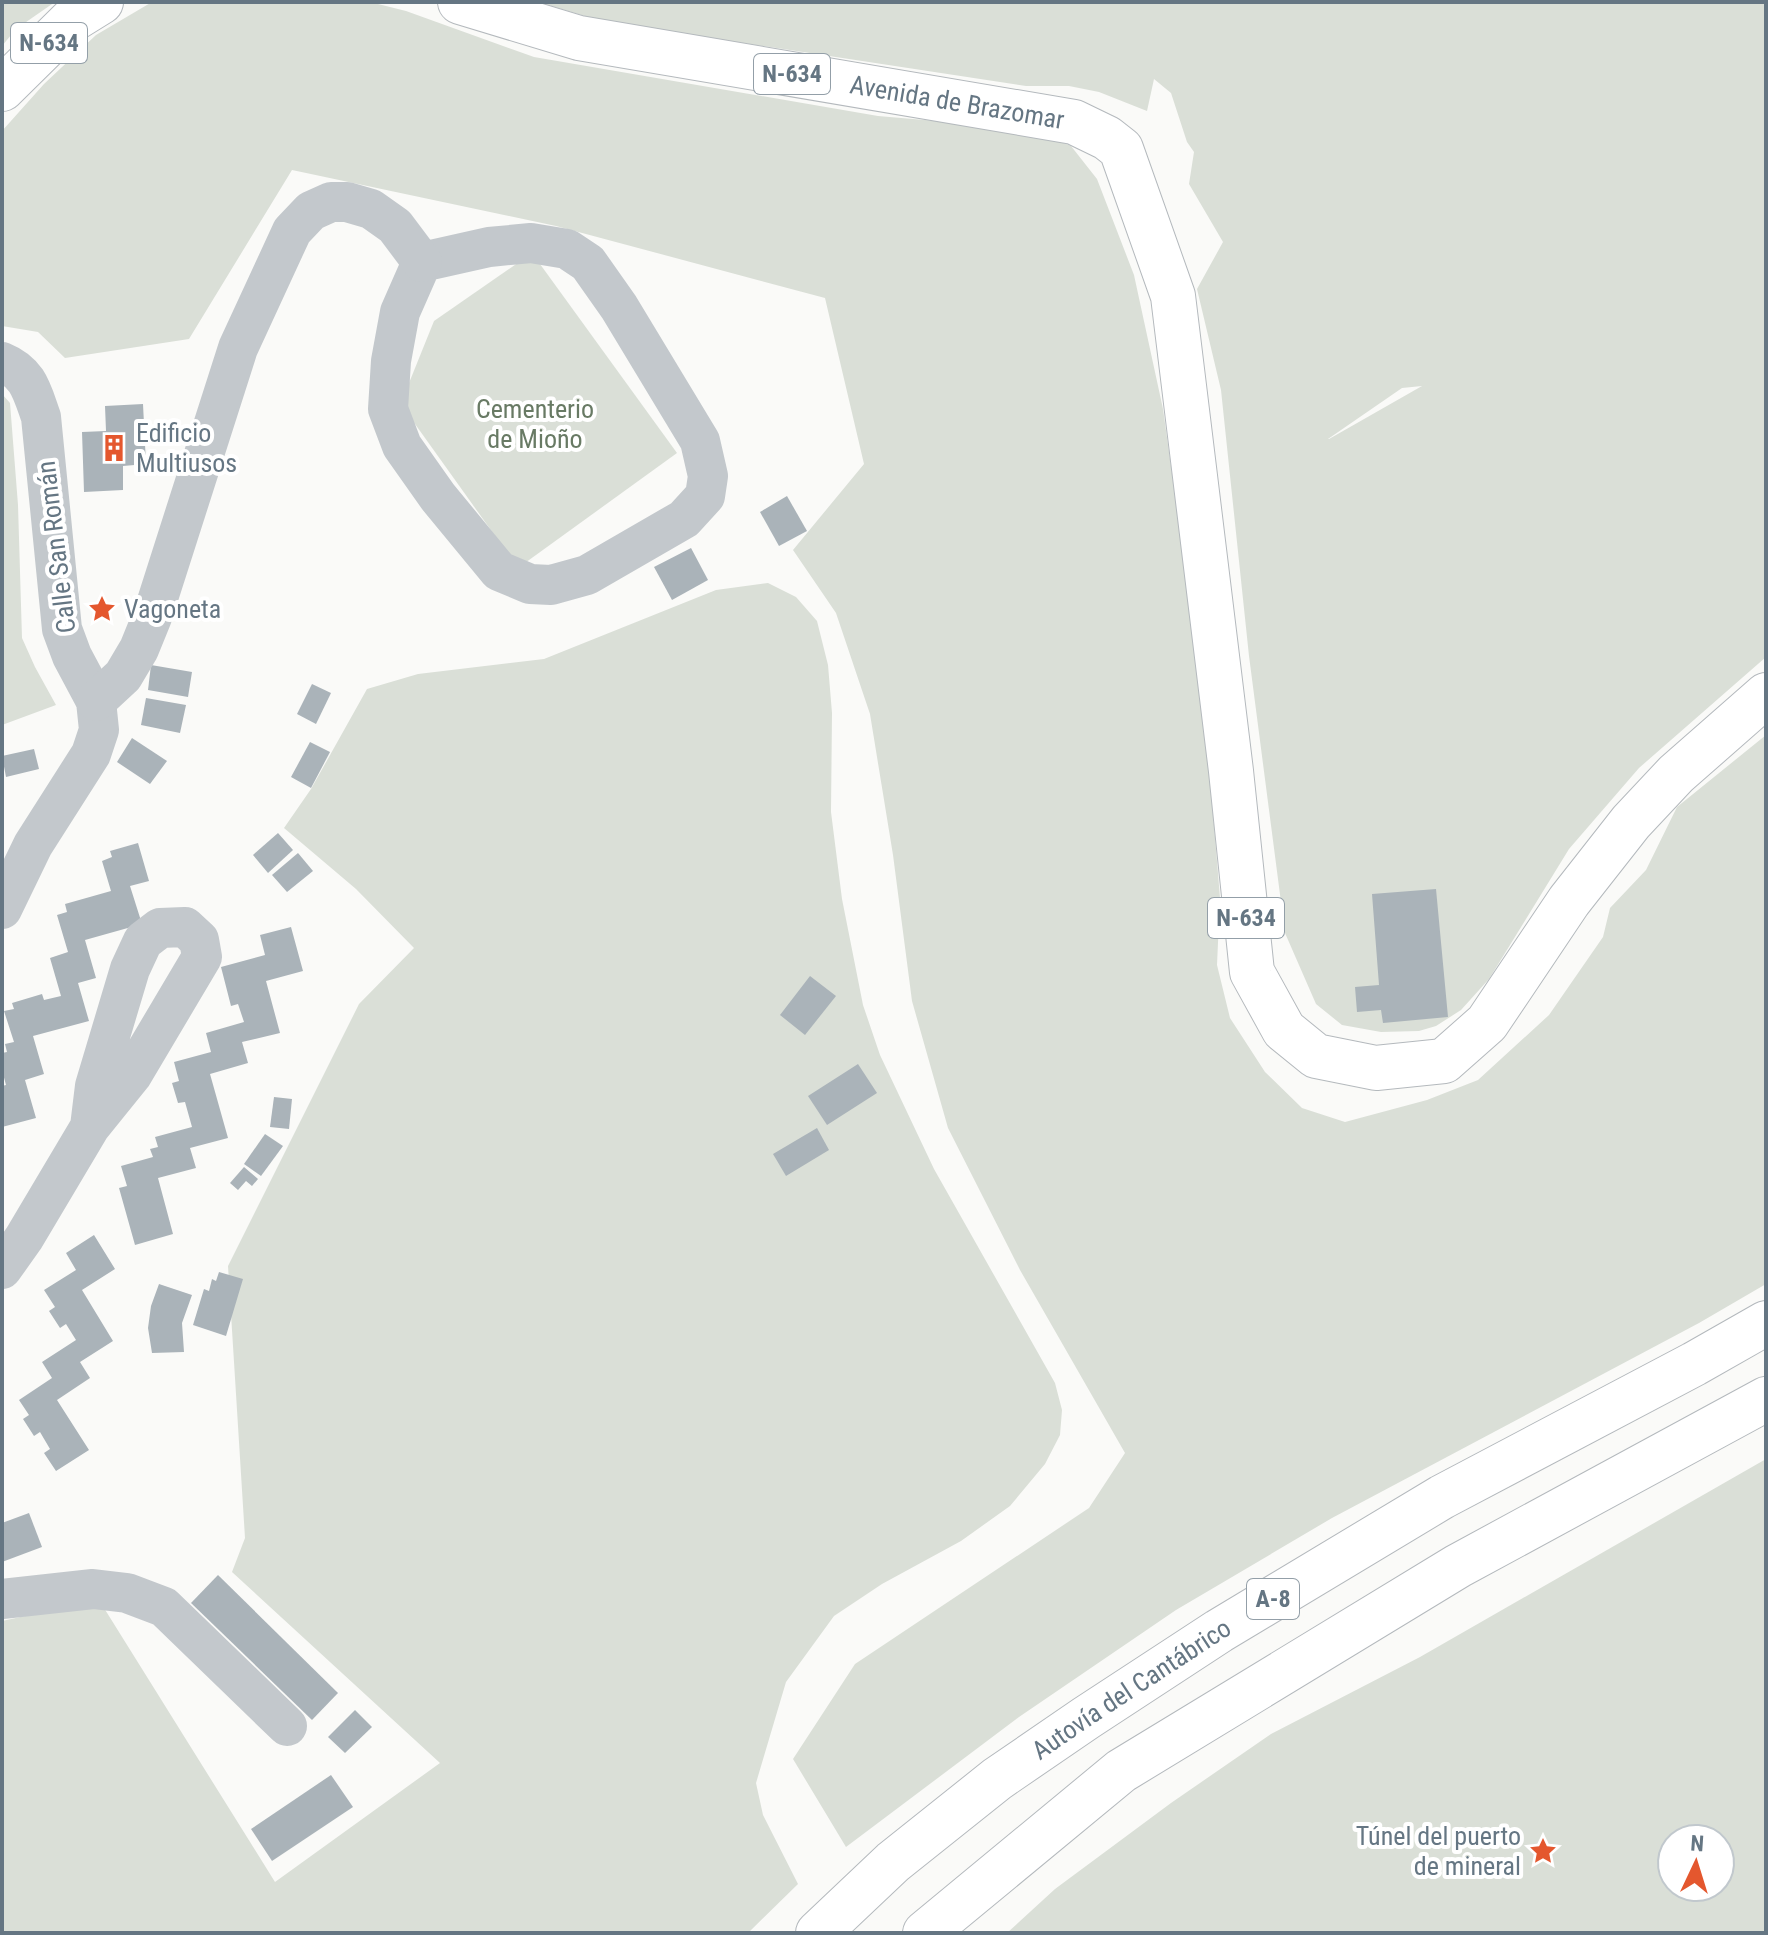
<svg xmlns="http://www.w3.org/2000/svg" width="1768" height="1935" font-family="'Roboto Condensed',sans-serif">
<style>
.green{fill:#dadfd7;fill-rule:evenodd}
.building{fill:#aab3b9}
.lines{fill:none;stroke-linecap:round;stroke-linejoin:round}
.highway-casing{stroke:#b4b9bd;stroke-width:46}
.street{stroke:#c3c8cc;stroke-width:40}
.highway{stroke:#fff;stroke-width:44}
.labels{text-anchor:middle;stroke-width:8;stroke-linejoin:round;paint-order:stroke}
.shield{fill:#fff;stroke:#939fa8;stroke-width:2}
.shield-label{font-size:24px;font-weight:bold;fill:#657683}
.street-label{font-size:26px;fill:#657683;stroke:#fff}
.park-label{font-size:26px;fill:#687a64;stroke:#fff}
.poi-label{font-size:26px;fill:#657683;stroke:#fff;text-anchor:start}
</style>
<rect width="100%" height="100%" fill="#fafaf8"/>
<!-- green -->
<g class="green">
<path d="M2,2H55L16,29L2,46Z"/>
<path d="M152,2H370L406,11L534,57L878,116L1031,129L1071,146L1097,179L1134,275L1163,409L1190,602L1210,776L1220,898L1217,965L1230,1018L1265,1072L1302,1108L1345,1122L1427,1100L1478,1080L1549,1015L1603,937L1610,908L1646,870L1677,807L1766,735V1284L1699,1323L1332,1518L1176,1610L1019,1717L846,1847L793,1759L855,1664L1089,1508L1125,1453L1020,1270L948,1128L912,1001L893,855L870,714L836,613L793,550L864,464L825,298L556,226L292,170L189,339L65,358L38,332L2,326V131L44,84L96,35Z"/>
<path d="M538,2H1766V657L1639,768L1569,849L1489,979L1461,1010L1436,1026L1419,1031L1381,1032L1342,1025L1316,1004L1285,933L1249,656L1221,390L1197,289L1223,242L1189,184L1194,152L1187,142L1171,93L1154,79L1147,111L1099,92L1069,86H1026L605,22ZM1422,386L1329,439H1328L1402,388Z"/>
<path d="M532,253L677,453L518,568L405,410L409,383L434,321Z"/>
<path d="M2,394L10,403L18,505L22,638L35,667L56,705L2,725Z"/>
<path d="M768,583L796,597L817,621L828,665L832,713L831,812L842,899L863,1005L880,1055L934,1169L1055,1383L1062,1410L1060,1435L1045,1464L1010,1506L961,1541L882,1584L834,1616L786,1682L756,1783L763,1815L798,1884L748,1933H2V1621L99,1600L275,1882L440,1763L232,1572L245,1538L228,1266L359,1004L414,948L356,889L284,828L311,789L367,689L418,674L544,659L716,590Z"/>
<path d="M1766,1459V1933H1007L1055,1889L1171,1803L1271,1734L1420,1657ZM1672,1839H1720V1887H1672Z"/>
</g>
<!-- building -->
<g class="building">
<path d="M143,404L146,464L123,466V490L84,492L82,432L106,431L105,406Z"/>
<path d="M787,496L807,531L779,546L760,512Z"/>
<path d="M691,548L708,580L672,600L654,567Z"/>
<path d="M151,665L192,672L188,697L148,690Z"/>
<path d="M312,684L331,693L316,724L297,714Z"/>
<path d="M146,698L186,705L180,733L141,725Z"/>
<path d="M132,738L167,761L150,784L117,762Z"/>
<path d="M310,742L330,752L311,788L291,777Z"/>
<path d="M34,749L39,769L6,777L2,756Z"/>
<path d="M278,833L293,850L268,873L253,855Z"/>
<path d="M138,843L149,881L130,886L142,924L85,940L96,978L78,983L89,1021L33,1036L44,1074L25,1080L36,1118L2,1127V1086L6,1085L2,1070V1053L7,1052L5,1044L14,1042L4,1011L14,1009L12,1003L42,994L44,1000L61,996L50,958L68,952L57,915L67,912L65,904L111,891L102,861L112,857L110,851Z"/>
<path d="M298,853L313,871L287,892L272,875Z"/>
<path d="M1436,889L1448,1017L1383,1023L1381,1010L1357,1012L1355,987L1379,985L1372,894Z"/>
<path d="M291,927L303,971L266,981L280,1033L242,1042L248,1063L210,1074L228,1138L190,1148L196,1168L158,1178L173,1234L135,1245L119,1188L127,1186L121,1166L153,1157L150,1149L158,1147L155,1137L192,1127L185,1102L178,1103L172,1083L179,1081L174,1062L211,1052L206,1033L244,1022L238,1004L231,1006L221,967L265,955L260,935Z"/>
<path d="M810,976L836,996L805,1035L780,1015Z"/>
<path d="M858,1064L877,1093L827,1125L808,1096Z"/>
<path d="M274,1097L292,1099L289,1129L270,1127Z"/>
<path d="M817,1128L829,1150L786,1176L773,1154Z"/>
<path d="M265,1134L283,1146L261,1176L244,1164Z"/>
<path d="M244,1167L258,1179L252,1186L246,1181L238,1190L230,1183Z"/>
<path d="M94,1235L115,1269L82,1290L113,1341L80,1362L90,1378L57,1400L89,1450L56,1471L44,1453L50,1449L40,1432L34,1436L23,1419L29,1415L19,1400L52,1378L42,1362L76,1340L66,1324L60,1328L49,1311L55,1307L44,1290L76,1270L66,1253Z"/>
<path d="M219,1272L243,1279L226,1336L193,1325L204,1289L209,1291L212,1279L216,1281Z"/>
<path d="M159,1284L192,1295L182,1323L184,1352L152,1353L148,1328L151,1306Z"/>
<path d="M29,1513L42,1547L2,1562V1523Z"/>
<path d="M218,1575L338,1693L312,1720L191,1603Z"/>
<path d="M355,1710L372,1727L345,1753L328,1737Z"/>
<path d="M331,1775L353,1807L272,1861L251,1829Z"/>
</g>
<g class="lines">
<!-- highway casing -->
<g class="highway-casing">
<g id="highway">
<path id="s1" d="M460,2L579,38L1074,122L1107,138L1121,149L1173,296L1231,771L1252,972L1284,1030L1316,1056L1376,1068L1444,1061L1487,1023L1569,901L1631,822L1676,774L1766,695"/>
<path d="M2,89L72,20L101,2"/>
<path id="s2" d="M818,1933L893,1862L997,1779L1086,1718L1219,1631L1442,1497L1694,1364L1766,1323"/>
<path d="M925,1933L1121,1771L1458,1566L1766,1399"/>
</g>
</g>
<!-- street -->
<g class="street">
<path d="M531,243L567,249L588,263L619,307L700,441L708,476L705,496L684,519L587,575L551,585L530,584L499,571L438,497L402,446L388,409L391,361L400,312L422,262L489,247Z"/>
<path d="M2,362C29,373 32,392 41,417L62,629L72,656L96,701L99,730L91,754L33,845L2,909"/>
<path d="M96,701L123,676L139,649L152,617L238,348L292,231L311,211L331,202H347L371,209L395,226L422,262"/>
<path d="M2,1269L24,1238L90,1127L132,1075L202,957L199,940L185,927L160,928L143,941L130,969L95,1086L90,1127"/>
<path d="M2,1599L93,1589L127,1593L164,1607L287,1726"/>
</g>
<!-- highway -->
<use href="#highway" class="highway"/>
</g>
<!-- icons -->
<defs>
<g id="building-bare" transform="scale(2.16)"><path d="M-4-6H4V6H1V3H-1V6H-4ZM-2.5-4.3h1.7v1.8h-1.7ZM.8-4.3h1.7v1.8H.8ZM-2.5-1h1.7V.8h-1.7ZM.8-1h1.7V.8H.8Z" fill="#e4572e" stroke="#fff" stroke-width="2.5" paint-order="stroke"/></g>
<g id="sight-bare" transform="scale(2.16)"><path d="M0-6L1.8-2.2L6-1.7L2.9 1.2L3.7 5.4L0 3.3L-3.7 5.4L-2.9 1.2L-6-1.7L-1.8-2.2Z" fill="#e4572e" stroke="#fff" stroke-width="2.5" paint-order="stroke"/></g>
</defs>
<g fill-rule="evenodd">
<use href="#building-bare" x="114" y="448"/>
<use href="#sight-bare" x="102" y="609"/>
<use href="#sight-bare" x="1543" y="1851"/>
</g>
<g class="labels">
<!-- shield labels -->
<g class="shield">
<rect x="11" y="23" width="76" height="40" rx="6"/>
<rect x="754" y="54" width="76" height="40" rx="6"/>
<rect x="1208" y="898" width="76" height="40" rx="6"/>
<rect x="1247" y="1579" width="52" height="40" rx="6"/>
</g>
<g class="shield-label">
<text x="49" y="51">N-634</text>
<text x="792" y="82">N-634</text>
<text x="1246" y="926">N-634</text>
<text x="1273" y="1607">A-8</text>
</g>
<!-- street labels -->
<g class="street-label">
<text dy="9" stroke="none"><textPath href="#s1" startOffset="508">Avenida de Brazomar</textPath></text>
<text transform="translate(56 547) rotate(-97)" y="9">Calle San Román</text>
<text dy="9" stroke="none"><textPath href="#s2" startOffset="398">Autovía del Cantábrico</textPath></text>
</g>
<!-- park labels -->
<g class="park-label">
<text x="535" y="418">Cementerio<tspan x="535" dy="30">de Mioño</tspan></text>
</g>
<!-- poi labels -->
<g class="poi-label">
<text x="136" y="442">Edificio<tspan x="136" dy="30">Multiusos</tspan></text>
<text x="124" y="618">Vagoneta</text>
<text x="1521" y="1845" text-anchor="end">Túnel del puerto<tspan x="1521" dy="30">de mineral</tspan></text>
</g>
</g>
<!-- border -->
<rect width="1768" height="1935" fill="none" stroke="#657683" stroke-width="8"/>
<!-- north arrow -->
<g transform="translate(1696 1863) rotate(4)"><circle r="38" fill="#ffffff" stroke="#c1c8cd" stroke-width="2"/>
<path d="M0-6L14 30L0 20L-14 30Z" fill="#e4572e"/>
<text y="-12" font-size="22" font-weight="bold" text-anchor="middle" fill="#657683">N</text>
</g>
</svg>
